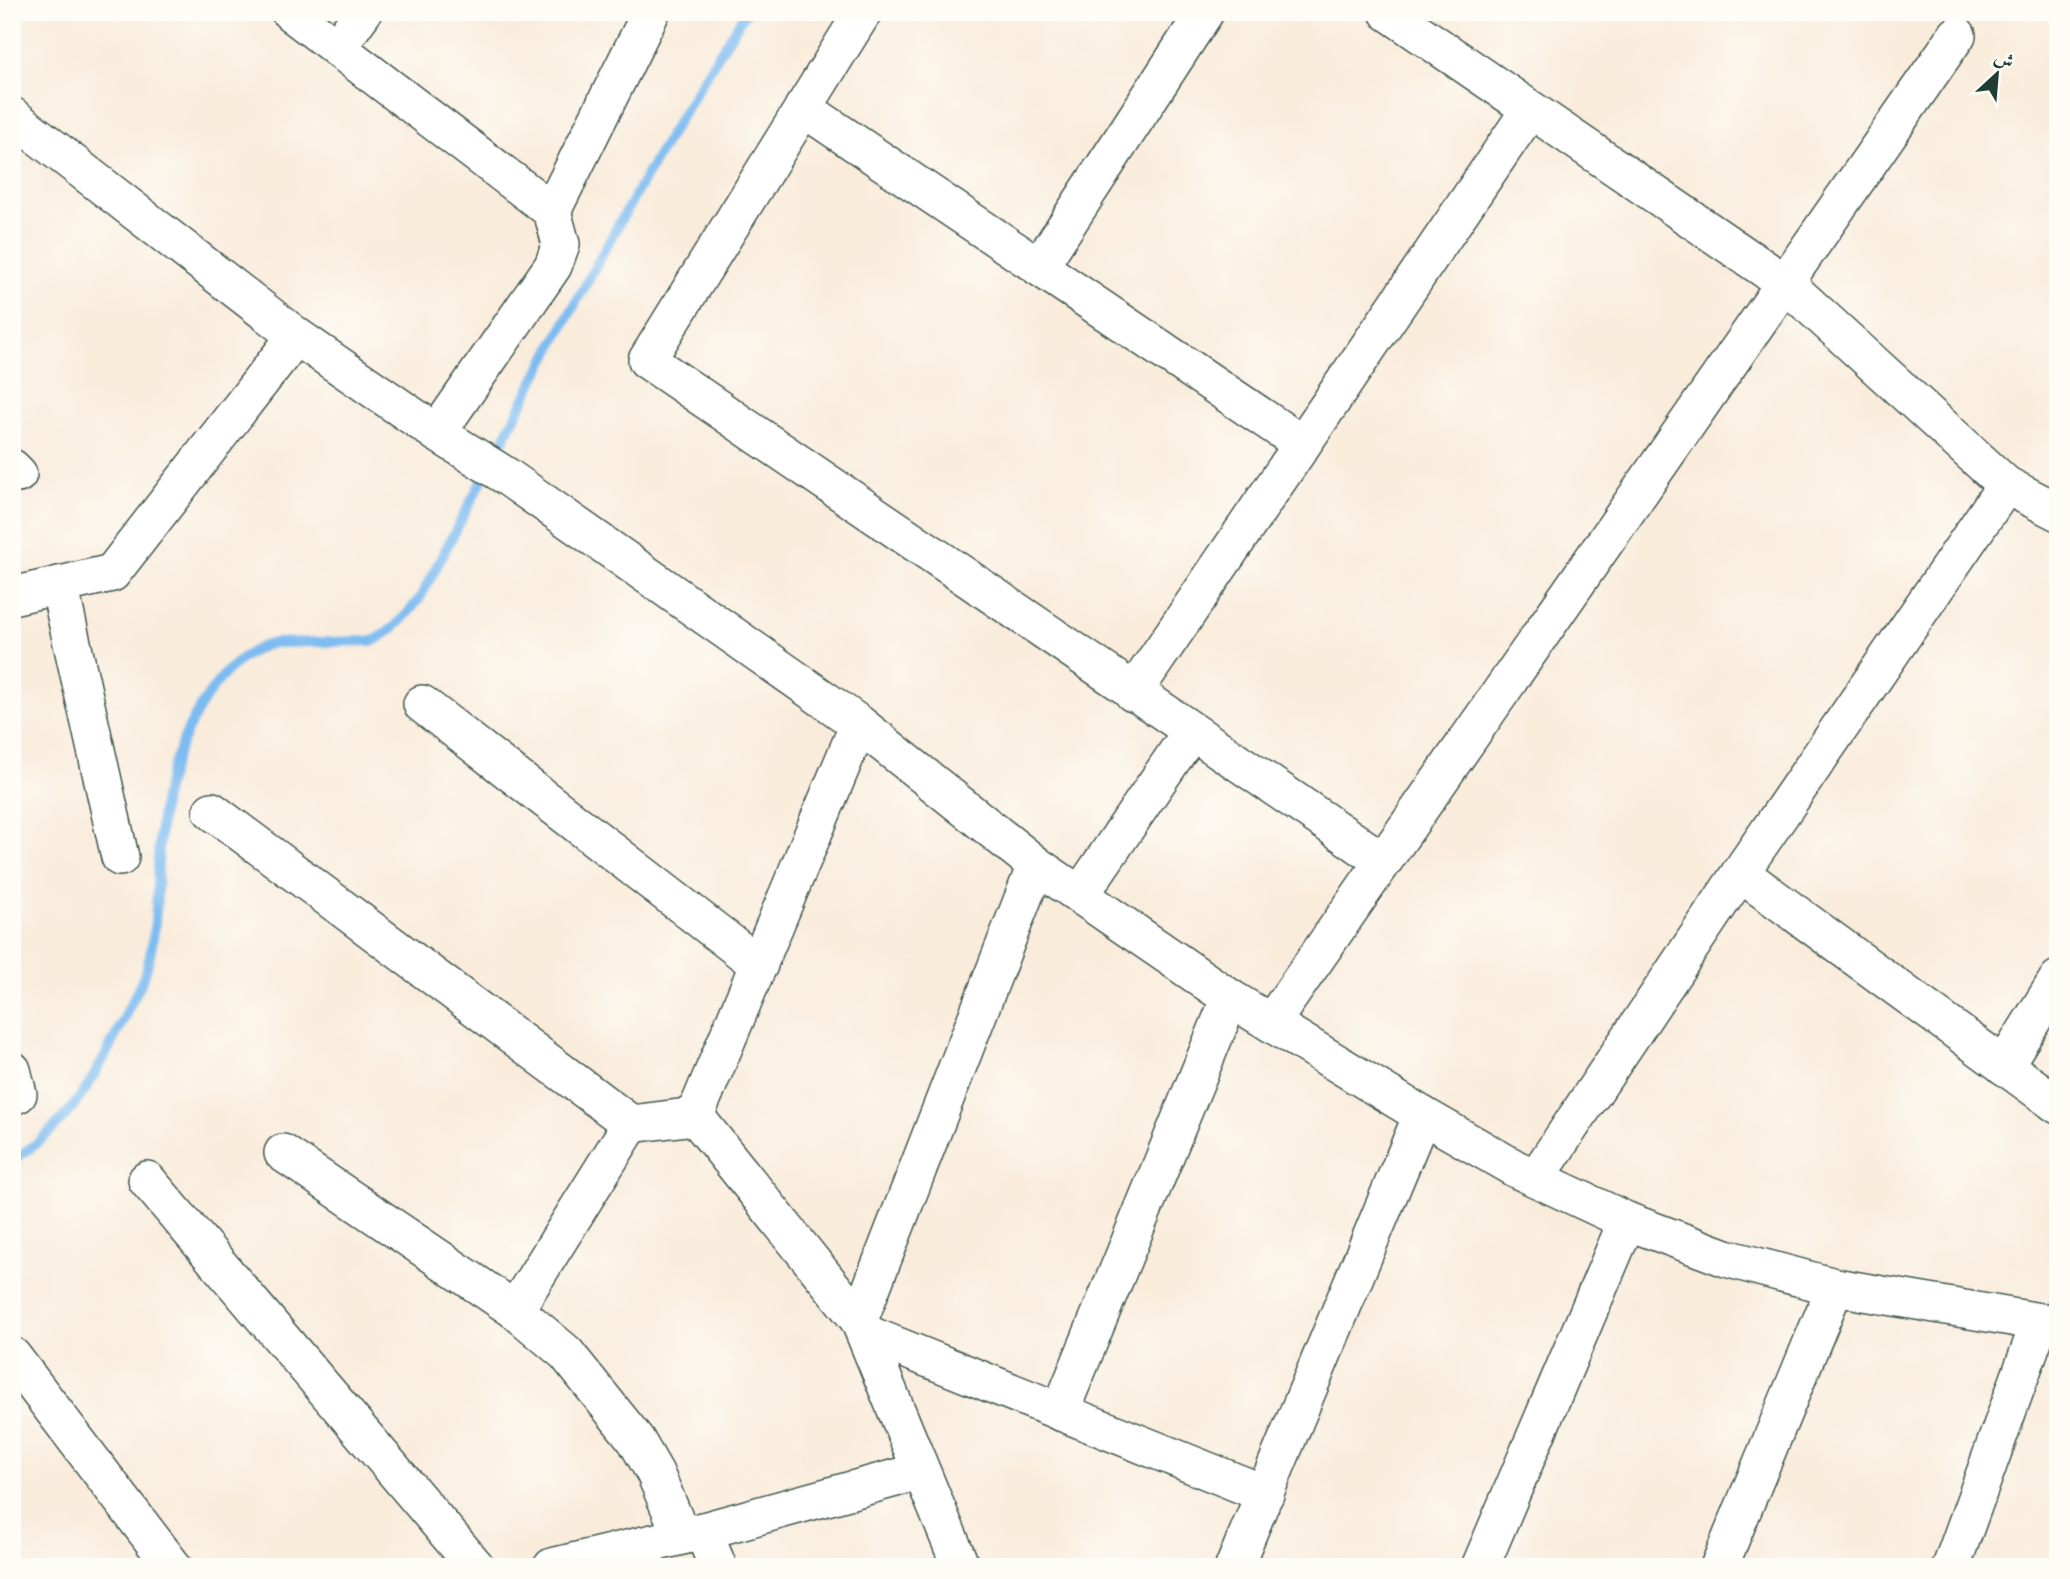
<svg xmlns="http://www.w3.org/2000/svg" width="2070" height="1579" font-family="'EB Garamond',Amiri,serif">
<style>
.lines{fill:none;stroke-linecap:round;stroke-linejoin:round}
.stream{stroke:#7dbcf1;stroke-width:10}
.minor-casing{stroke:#40574d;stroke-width:40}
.minor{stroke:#fff;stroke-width:37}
</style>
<rect width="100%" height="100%" fill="#fdfcf7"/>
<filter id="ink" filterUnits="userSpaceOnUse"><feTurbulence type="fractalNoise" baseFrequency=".0143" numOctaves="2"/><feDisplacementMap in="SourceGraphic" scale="14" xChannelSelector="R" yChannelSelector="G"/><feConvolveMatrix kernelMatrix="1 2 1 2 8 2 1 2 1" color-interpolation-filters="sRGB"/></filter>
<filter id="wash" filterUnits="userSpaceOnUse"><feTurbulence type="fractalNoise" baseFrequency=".00686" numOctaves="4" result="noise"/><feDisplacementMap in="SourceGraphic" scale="28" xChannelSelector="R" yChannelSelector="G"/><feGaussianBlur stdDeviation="1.57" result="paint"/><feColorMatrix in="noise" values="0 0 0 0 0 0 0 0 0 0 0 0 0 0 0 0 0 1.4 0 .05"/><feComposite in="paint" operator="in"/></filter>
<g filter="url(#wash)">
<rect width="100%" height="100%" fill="#f9ecdb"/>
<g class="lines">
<!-- stream -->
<path class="stream" d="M12,1160C69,1127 98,1074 125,1016C132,1000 142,984 147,967C162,913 154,857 163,803C173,748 214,658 273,643L373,641C394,631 406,616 420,598C525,401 623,200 746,12"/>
</g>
</g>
<g filter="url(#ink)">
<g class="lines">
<!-- minor casing -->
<g class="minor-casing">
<g id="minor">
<path d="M290,12L552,211L561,244L553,266L437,433"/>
<path d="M863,12L647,360L1383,861"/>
<path d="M1388,12L1785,283L2006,485L2058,512"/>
<path d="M337,48L363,12"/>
<path d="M803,108L1302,444"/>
<path d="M12,116L296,336L437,433L506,476L859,724L1036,865L1230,998L1422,1115L1516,1169L1627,1221L1726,1258L1835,1287L2058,1325"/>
<path d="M552,211L651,12"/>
<path d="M1039,267L1205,12"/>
<path d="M12,468L18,474"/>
<path d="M59,585L120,857"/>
<path d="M12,596L112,573L296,336"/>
<path d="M1133,693L1529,111"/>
<path d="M422,704L759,965"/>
<path d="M859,724L695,1116L859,1320L961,1567"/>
<path d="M212,811L631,1124L695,1116"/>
<path d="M1740,873L2058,1105"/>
<path d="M1080,895L1191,732"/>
<path d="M1271,1023L1957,35"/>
<path d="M2004,1066L2058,979"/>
<path d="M12,1070L18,1094"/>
<path d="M283,1153L515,1310L566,1353L636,1440L655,1473L681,1535"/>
<path d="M1536,1178L1740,873L2006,485"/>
<path d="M147,1180L476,1567"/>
<path d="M515,1310L631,1124"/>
<path d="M859,1320L1036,865"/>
<path d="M867,1334L1265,1494"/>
<path d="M12,1356L173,1567"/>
<path d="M1060,1412L1230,998"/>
<path d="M703,1531L718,1567"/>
<path d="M552,1567L703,1531L921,1471"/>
<path d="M1234,1567L1422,1115"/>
<path d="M1480,1567L1627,1221"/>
<path d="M1719,1567L1835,1287"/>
<path d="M1951,1567L2039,1324"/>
</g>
</g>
<!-- minor -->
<use href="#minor" class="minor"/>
</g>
</g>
<!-- margin -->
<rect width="2070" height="1579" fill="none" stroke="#fdfcf7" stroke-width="42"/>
<!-- north arrow -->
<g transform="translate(1997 74) rotate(26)" stroke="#fdfcf7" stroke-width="5" paint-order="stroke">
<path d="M0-5L12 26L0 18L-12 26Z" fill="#1f3d34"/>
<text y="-10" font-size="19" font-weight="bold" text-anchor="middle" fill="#1f3d34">ش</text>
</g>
</svg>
